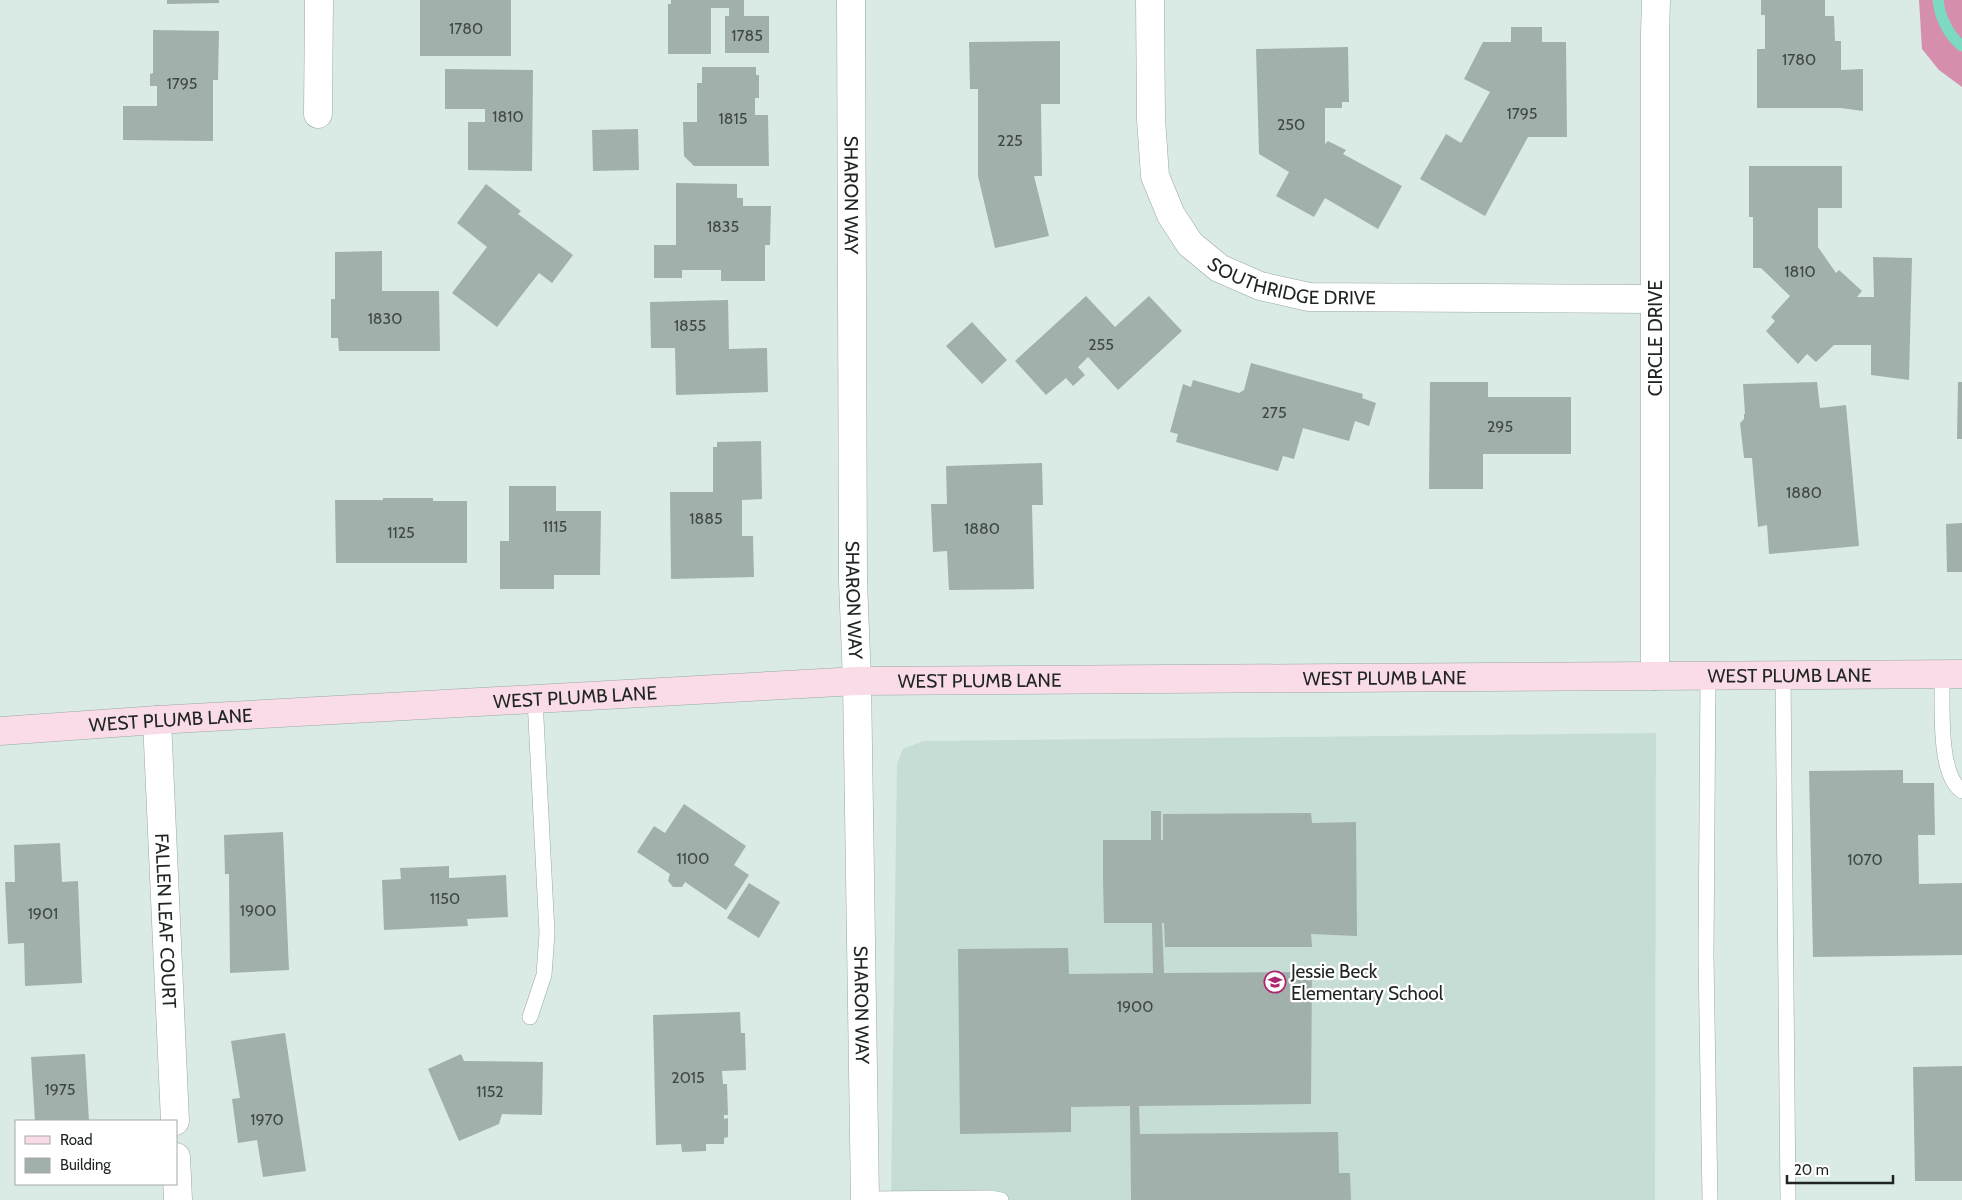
<svg xmlns="http://www.w3.org/2000/svg" width="1962" height="1200" font-family="Cabin,sans-serif">
<style>
.built{fill:#c6ddd6}
.forest{fill:#d58eac}
.lines{fill:none;stroke-linecap:round;stroke-linejoin:round}
.stream{stroke:#7ed9c2;stroke-width:11}
.building{fill:#a1b0ab}
.service-casing{stroke:#99a8a3;stroke-width:16}
.minor-casing{stroke:#99a8a3;stroke-width:29}
.tertiary-casing{stroke:#99a8a3;stroke-width:29}
.secondary-casing{stroke:#99a8a3;stroke-width:29}
.service{stroke:#fff;stroke-width:15}
.minor{stroke:#fff;stroke-width:28}
.tertiary{stroke:#fff;stroke-width:28}
.secondary{stroke:#fadce9;stroke-width:28}
.labels{text-anchor:middle;stroke-width:4.5;stroke-linejoin:round;paint-order:stroke}
.number-label{font-size:16px;fill:#404845}
.street-label{font-size:19px;fill:#1f2523;stroke:#fff}
.poi-label{font-size:19px;fill:#1f2523;stroke:#fff;text-anchor:start}
</style>
<rect width="100%" height="100%" fill="#daeae5"/>
<!-- built -->
<path class="built" d="M1656,733L1655,1200H891L897,764L903,749L923,741Z"/>
<!-- forest -->
<path class="forest" d="M1919,0H1962V87L1939,70L1922,49Z"/>
<g class="lines">
<!-- stream -->
<path class="stream" d="M1938,0C1940,17 1948,35 1962,46"/>
</g>
<!-- building -->
<g class="building">
<path d="M167,0H219V3L167,4Z"/>
<rect x="420" y="0" width="91" height="56"/>
<path d="M671,0H744V16H769V53H725V16H729V8H711V54H668V4H671Z"/>
<path d="M1761,0H1825V16H1834L1835,41H1841V70L1863,69V111L1841,108H1757V49H1765V15H1761Z"/>
<path d="M1511,27H1542V42H1566L1567,137H1528L1485,216L1420,179L1446,134L1461,143L1490,92L1464,79L1483,42H1511Z"/>
<path d="M153,30L219,31L218,80H213V141L123,140V106H157V86H150V74L153,73Z"/>
<path d="M1060,41V104H1041L1042,176H1034L1049,236L995,248L978,176V89H970L969,42Z"/>
<path d="M1348,47L1349,102H1342V108H1325V144L1328,141L1346,150L1343,154L1402,186L1378,229L1325,198L1314,217L1276,196L1289,172L1259,154L1256,49Z"/>
<path d="M702,67H756V75H759V98H755V115H768L769,166H694L684,156L683,122H697V83H702Z"/>
<path d="M445,69L533,70L532,171L468,170V122H485V109H445Z"/>
<path d="M638,129L639,170L593,171L592,130Z"/>
<path d="M1749,166H1842V208H1818V247L1836,273L1839,270L1862,291L1857,297H1874L1873,257L1912,258L1909,380L1871,375V345H1834L1816,362L1807,354L1798,364L1766,331L1775,321L1771,317L1790,296L1761,268H1753V217H1749Z"/>
<path d="M676,183L737,184V198H743V206H771L770,245H765V281H721V270H682V278H654V245H676Z"/>
<path d="M486,184L521,211L518,214L573,255L552,283L539,273L497,327L452,293L487,247L457,223Z"/>
<path d="M382,251V291H439L440,351H339L338,338H331V299H335V252Z"/>
<path d="M1086,296L1115,327L1149,296L1182,331L1118,390L1088,357L1078,367L1085,375L1073,386L1066,378L1046,395L1015,361Z"/>
<path d="M728,300L729,349L767,348L768,392L676,395L675,348H651L650,302Z"/>
<path d="M972,322L1007,360L982,384L946,346Z"/>
<path d="M1251,363L1363,394L1362,398L1376,403L1369,426L1355,421L1349,441L1303,428L1294,459L1283,456L1278,471L1176,442L1178,434L1170,432L1183,384L1191,387L1193,380L1239,393L1244,390Z"/>
<path d="M1430,382H1488V397H1571V454H1483V489H1429Z"/>
<path d="M1817,382L1820,408L1846,405L1859,546L1769,554L1767,525L1758,527L1752,458H1744L1740,423L1744,419V414H1745L1743,384Z"/>
<path d="M1958,382H1962V439H1957Z"/>
<path d="M761,441L762,499L742,500V536H753L754,577L671,579L670,492H713V447H717V442Z"/>
<path d="M1042,463L1043,505H1032L1034,589L949,590L947,551L933,552L931,504H947L946,466Z"/>
<path d="M509,486H556V511H601L600,575H554V589H500V541H509Z"/>
<path d="M383,498H433V501H467V563H336L335,500H383Z"/>
<path d="M1962,523V572H1947L1946,524Z"/>
<path d="M1903,770V783H1934L1935,835H1918L1919,884L1962,883V955L1813,957L1809,771Z"/>
<path d="M684,804L746,846L734,865L749,875L726,910L685,882L682,887H673L668,881L670,874L637,852L654,826L665,833Z"/>
<path d="M1151,811H1161V840H1163V814L1311,813L1312,823L1356,822L1357,936L1311,934L1312,947H1165L1164,923H1162L1164,973L1312,972L1311,1104L1139,1106L1140,1134L1338,1132L1339,1173H1350L1351,1200H1131L1130,1106L1071,1107V1132L960,1134L958,949L1068,948L1069,974L1153,973L1152,923H1104L1103,881V840H1151Z"/>
<path d="M283,832L289,970L230,973L229,874H225L224,835Z"/>
<path d="M60,843L62,882L78,881L82,983L25,986L24,943L8,944L5,882H15L14,845Z"/>
<path d="M449,866V878L506,875L508,917L467,919L468,926L384,930L382,880L401,879L400,868Z"/>
<path d="M749,883L780,902L759,938L727,918Z"/>
<path d="M740,1012L741,1033H745L746,1070L722,1071L723,1084H727L728,1115H724V1119L728,1118V1137L724,1138V1144H706V1151L682,1152L681,1144L656,1145L653,1015Z"/>
<path d="M285,1033L306,1171L263,1177L257,1140L238,1143L232,1099L240,1098L231,1041Z"/>
<path d="M85,1054L89,1121H35L31,1057Z"/>
<path d="M461,1054L464,1061L543,1062L542,1115L502,1114L499,1124L459,1141L428,1069Z"/>
<path d="M1962,1066V1181H1915L1913,1067Z"/>
</g>
<g class="lines">
<!-- service casing -->
<g class="service-casing">
<g id="service">
<path d="M1942,674C1943,703 1937,774 1962,791"/>
<path d="M1708,675L1706,956L1710,1200"/>
<path d="M1783,675L1788,1200"/>
<path d="M530,1017L544,975L547,933L535,699"/>
<path d="M865,1199L990,1198L1001,1200"/>
</g>
</g>
<!-- minor casing -->
<g class="minor-casing">
<g id="minor">
<path id="s1" d="M1150,0L1151,119L1155,176L1171,215L1190,244L1219,268L1260,286L1309,297L1655,299"/>
<path d="M318,114L319,0"/>
<path d="M1655,676V33L1656,0"/>
<path id="s2" d="M157,720L175,1121"/>
<path d="M176,1157L178,1200"/>
</g>
</g>
<!-- tertiary casing -->
<g class="tertiary-casing">
<g id="tertiary">
<path id="s3" d="M851,0L853,581L857,681L865,1200"/>
</g>
</g>
<!-- secondary casing -->
<g class="secondary-casing">
<g id="secondary">
<path id="s4" d="M0,731L157,720L857,681L1962,674"/>
</g>
</g>
<!-- service -->
<use href="#service" class="service"/>
<!-- minor -->
<use href="#minor" class="minor"/>
<!-- tertiary -->
<use href="#tertiary" class="tertiary"/>
<!-- secondary -->
<use href="#secondary" class="secondary"/>
</g>
<!-- icons -->
<defs>
<g id="school-ring" transform="scale(1.125)"><circle r="9.5" fill="#fff" stroke="#ac276f" stroke-width="1.5"/><path d="M0-5L7-2L0 1L-7-2ZM-4 1L0 2.5L4 1V4Q0 6-4 4Z" fill="#ac276f"/></g>
</defs>
<g fill-rule="evenodd">
<use href="#school-ring" x="1275" y="982"/>
</g>
<g class="labels">
<!-- number labels -->
<g class="number-label">
<text x="466" y="34">1780</text>
<text x="747" y="41">1785</text>
<text x="1799" y="65">1780</text>
<text x="182" y="89">1795</text>
<text x="1522" y="119">1795</text>
<text x="508" y="122">1810</text>
<text x="733" y="124">1815</text>
<text x="1291" y="130">250</text>
<text x="1010" y="146">225</text>
<text x="723" y="232">1835</text>
<text x="1800" y="277">1810</text>
<text x="385" y="324">1830</text>
<text x="690" y="331">1855</text>
<text x="1101" y="350">255</text>
<text x="1274" y="418">275</text>
<text x="1500" y="432">295</text>
<text x="1804" y="498">1880</text>
<text x="706" y="524">1885</text>
<text x="555" y="532">1115</text>
<text x="982" y="534">1880</text>
<text x="401" y="538">1125</text>
<text x="693" y="864">1100</text>
<text x="1865" y="865">1070</text>
<text x="445" y="904">1150</text>
<text x="258" y="916">1900</text>
<text x="43" y="919">1901</text>
<text x="1135" y="1012">1900</text>
<text x="688" y="1083">2015</text>
<text x="60" y="1095">1975</text>
<text x="490" y="1097">1152</text>
<text x="267" y="1125">1970</text>
</g>
<!-- street labels -->
<g class="street-label">
<text dy="7" stroke="none"><textPath href="#s3" startOffset="195">SHARON WAY</textPath></text>
<text dy="7" stroke="none"><textPath href="#s1" startOffset="366">SOUTHRIDGE DRIVE</textPath></text>
<text transform="translate(1655 338) rotate(-90)" y="7">CIRCLE DRIVE</text>
<text dy="7" stroke="none"><textPath href="#s3" startOffset="600">SHARON WAY</textPath></text>
<text dy="7" stroke="none"><textPath href="#s4" startOffset="1791">WEST PLUMB LANE</textPath></text>
<text dy="7" stroke="none"><textPath href="#s4" startOffset="1386">WEST PLUMB LANE</textPath></text>
<text dy="7" stroke="none"><textPath href="#s4" startOffset="981">WEST PLUMB LANE</textPath></text>
<text dy="7" stroke="none"><textPath href="#s4" startOffset="576">WEST PLUMB LANE</textPath></text>
<text dy="7" stroke="none"><textPath href="#s4" startOffset="171">WEST PLUMB LANE</textPath></text>
<text dy="7" stroke="none"><textPath href="#s2" startOffset="201">FALLEN LEAF COURT</textPath></text>
<text dy="7" stroke="none"><textPath href="#s3" startOffset="1005">SHARON WAY</textPath></text>
</g>
<!-- poi labels -->
<g class="poi-label">
<text x="1291" y="978">Jessie Beck<tspan x="1291" dy="22">Elementary School</tspan></text>
</g>
</g>
<!-- legend -->
<rect x="15" y="1120" width="162" height="65" fill="#ffffff" stroke="#a5a8a7"/>
<rect x="25" y="1136" width="25" height="8" fill="#fadce9" stroke="#a5a8a7"/>
<text x="60" y="1145" font-size="15" fill="#1f2523">Road</text>
<rect x="25" y="1158" width="25" height="15" fill="#a1b0ab" stroke="#a5a8a7"/>
<text x="60" y="1170" font-size="15" fill="#1f2523">Building</text>
<!-- scale -->
<path d="M1787 1175v8h106v-8" fill="none" stroke="#1f2523" stroke-width="2.5"/>
<text x="1794" y="1175" font-size="15" fill="#1f2523" stroke="#ffffff" stroke-width="4" paint-order="stroke">20 m</text>
</svg>
